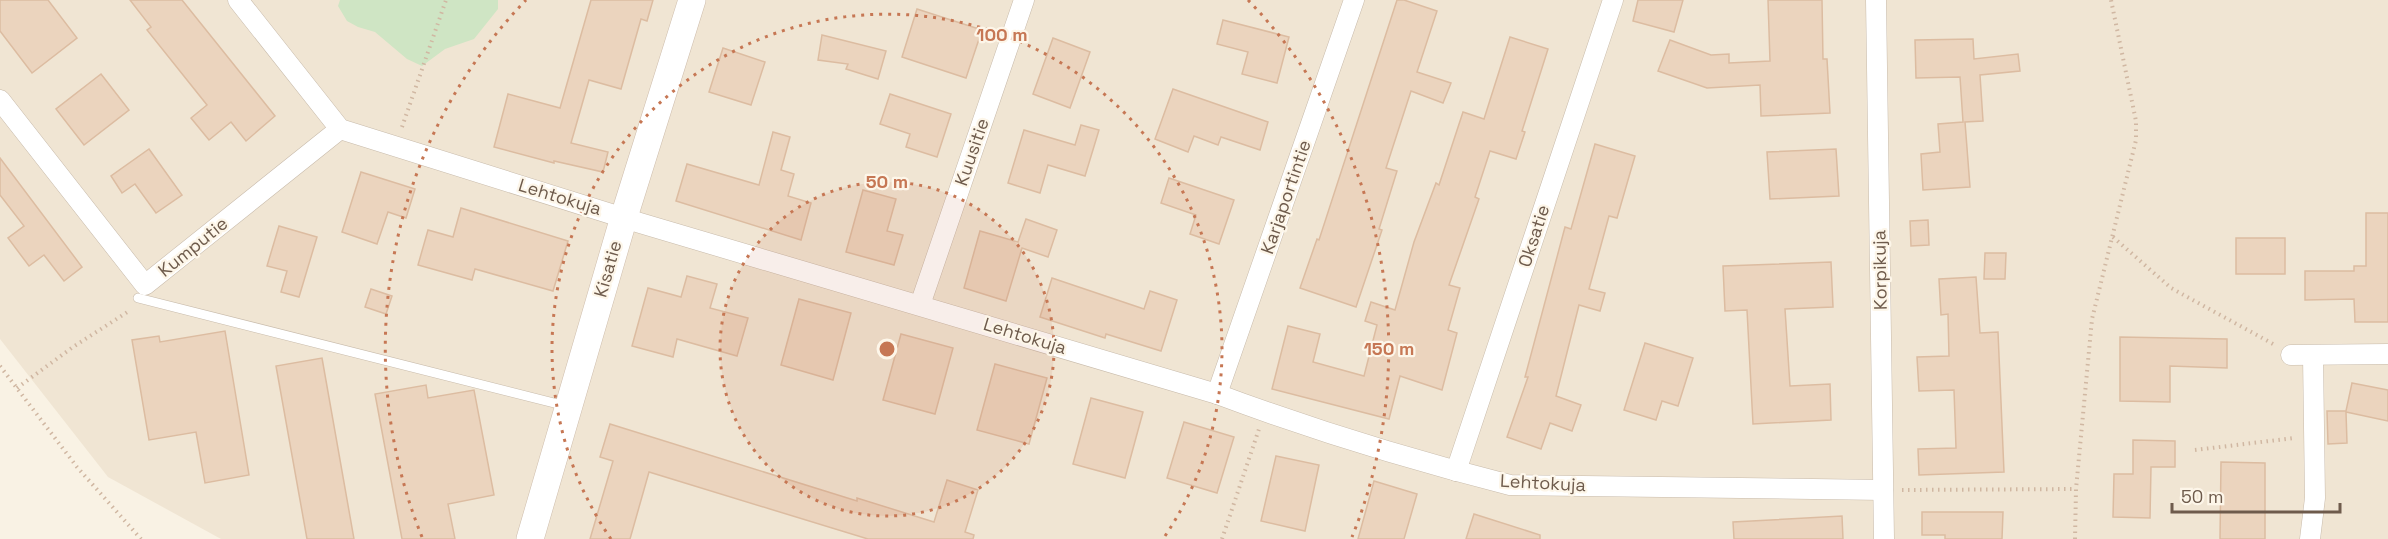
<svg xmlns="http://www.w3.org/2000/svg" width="2388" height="539" font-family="'Space Grotesk',sans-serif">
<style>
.residential{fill:#f0e5d3}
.green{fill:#cfe5c4}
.building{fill:#ebd4be;stroke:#dcbca1;stroke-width:1.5}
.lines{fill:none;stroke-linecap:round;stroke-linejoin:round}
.lane-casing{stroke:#c8bbab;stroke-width:10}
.street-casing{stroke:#c8bbab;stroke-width:21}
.secondary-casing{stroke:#cebdac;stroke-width:28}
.path{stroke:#d0b7a2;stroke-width:4;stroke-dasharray:1.5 4.5;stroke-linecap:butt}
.lane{stroke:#fff;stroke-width:9}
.street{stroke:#fff;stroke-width:20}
.secondary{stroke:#fff;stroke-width:27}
.ring{fill:none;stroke:#c67754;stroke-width:3;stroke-dasharray:3 6}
.labels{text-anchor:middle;stroke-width:4.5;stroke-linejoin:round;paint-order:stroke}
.street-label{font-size:18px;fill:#6e5b4c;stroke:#fdf6e9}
.centre{fill:#c67754;stroke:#fdf6e9;stroke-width:3}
.ring-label{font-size:18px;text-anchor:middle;font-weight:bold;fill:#c67754;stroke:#fdf6e9;stroke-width:4.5;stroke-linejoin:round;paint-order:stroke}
</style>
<rect width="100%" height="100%" fill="#f9f2e4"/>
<!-- residential -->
<path class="residential" d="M0,0H2388V539H221L108,477L0,339Z"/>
<!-- green -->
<path class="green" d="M340,0H498V9L474,39L445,49L422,66L407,59L375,32L358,27L347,21L338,6Z"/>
<!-- building -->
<g class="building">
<path d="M0,0H48L77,38L32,73L0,31Z"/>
<path d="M130,0H182L275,116L246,141L231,122L209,140L191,118L207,105L147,30L151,27Z"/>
<path d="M591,0H653L647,21L641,19L621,89L589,80L571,143L608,152L603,172L554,161V163L494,147L508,94L560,108Z"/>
<path d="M1397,0H1404L1437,11L1417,72L1451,83L1443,103L1411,91L1386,168L1397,171L1379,229L1382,230L1356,307L1300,288L1317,239L1319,240Z"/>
<path d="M1638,0H1683L1674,32L1633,21Z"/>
<path d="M1768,0H1822L1823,59H1827L1830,113L1761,116L1760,85L1707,88L1658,71L1670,40L1711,55L1729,54V63L1770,61Z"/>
<path d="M917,9L982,30L966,78L902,57Z"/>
<path d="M1223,20L1289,37L1277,83L1242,74L1248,52L1217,44Z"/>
<path d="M822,35L886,51L878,79L846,69L848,64L818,60Z"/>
<path d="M1510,37L1548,49L1522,131L1525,132L1516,159L1490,151L1475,197L1479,199L1449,285L1460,288L1448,330L1457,333L1442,390L1400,376L1389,419L1272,389L1288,326L1320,334L1313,362L1364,376L1377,325L1365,321L1371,302L1395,310L1414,242L1436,183L1439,185L1463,112L1484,119Z"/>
<path d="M1053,38L1090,52L1070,108L1033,94Z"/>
<path d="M1973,39L1974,59L2018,54L2020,71L1980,75L1983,121L1965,122L1970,187L1923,190L1921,154L1940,152L1938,124L1963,122L1960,77L1916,78L1915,40Z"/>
<path d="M723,48L765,62L751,105L709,92Z"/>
<path d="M101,74L129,110L84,145L56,109Z"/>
<path d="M1173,89L1268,122L1260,150L1221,137L1218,145L1194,136L1188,152L1155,139Z"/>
<path d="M890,94L951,114L937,157L906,147L910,134L880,124Z"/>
<path d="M1081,125L1099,130L1085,176L1048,165L1040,193L1008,183L1024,130L1075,145Z"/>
<path d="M773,132L790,137L781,170L794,174L788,196L811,203L801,240L676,201L687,164L759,185Z"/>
<path d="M1595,144L1635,156L1617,218L1609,216L1589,289L1605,293L1600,311L1579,305L1556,396L1581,405L1572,431L1550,423L1541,449L1507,437L1528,377H1525L1565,227L1571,229Z"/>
<path d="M149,149L182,195L156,213L135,184L122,193L111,176Z"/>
<path d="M1836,149L1839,196L1770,199L1767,152Z"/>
<path d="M0,158L82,267L64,281L44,255L29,266L8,238L24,226L0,195Z"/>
<path d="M361,172L415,189L406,218L388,212L377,244L342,232Z"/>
<path d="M1169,178L1234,200L1219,244L1190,234L1196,215L1161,203Z"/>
<path d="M863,190L896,199L887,231L903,235L894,265L846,252Z"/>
<path d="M461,208L568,241L553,291L475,269L472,280L418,265L428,230L453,237Z"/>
<path d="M2366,213H2388V322H2355L2354,299L2305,300V271H2354V266H2366Z"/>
<path d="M1026,219L1057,230L1048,257L1022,248L1006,301L964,288L980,231L1018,242Z"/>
<path d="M1928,220L1929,245L1911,246L1910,221Z"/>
<path d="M279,226L317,237L299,297L281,292L287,271L267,266Z"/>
<rect x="2236" y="238" width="49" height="36"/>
<path d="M1985,253H2006L2005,279H1984Z"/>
<path d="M1831,262L1833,307L1785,309L1790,386L1830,384L1831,420L1753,424L1747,310L1725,311L1723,266Z"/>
<path d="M687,276L717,284L710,308L748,318L737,356L677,339L673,357L632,346L648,288L681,297Z"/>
<path d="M1976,277L1980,333L1998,332L2004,472L1919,475L1918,449L1956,448L1954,390L1919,391L1917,357L1949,356L1948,314L1941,315L1939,279Z"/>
<path d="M1052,278L1144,309L1150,291L1177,300L1161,351L1106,334L1105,338L1040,317Z"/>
<path d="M371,289L392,296L386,314L365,307Z"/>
<path d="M799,299L851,313L833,380L781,365Z"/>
<path d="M225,331L249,475L205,483L196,432L149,440L132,340L159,336L160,342Z"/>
<path d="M901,334L953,348L935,414L883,400Z"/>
<path d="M2120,337L2227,339V368L2170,366V402L2120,401Z"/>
<path d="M1645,343L1693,358L1678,406L1662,401L1656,420L1624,410Z"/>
<path d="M322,358L354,539H307L276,366Z"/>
<path d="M995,364L1047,378L1029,444L977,430Z"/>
<path d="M2352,383L2388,390V421L2346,412L2347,443L2328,444L2327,411H2346Z"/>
<path d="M426,385L428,398L474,390L494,495L448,504L455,539H402L375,394Z"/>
<path d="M1091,398L1143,412L1125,478L1073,464Z"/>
<path d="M1184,422L1234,437L1217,493L1167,478Z"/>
<path d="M610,424L857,501V498L934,522L947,480L978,490L965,532L974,535L973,539H868L649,472L630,539H590L613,461L600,457Z"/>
<path d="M2133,440L2175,441V467H2151L2150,518L2113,517L2114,474H2133Z"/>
<path d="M1276,456L1319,465L1305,531L1261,521Z"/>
<path d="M2221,462L2265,463V539H2220Z"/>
<path d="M1374,481L1417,494L1404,539H1358Z"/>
<path d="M1922,512H2003L2002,539H1945V535H1922Z"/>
<path d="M1474,514L1540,535V539H1466Z"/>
<path d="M1842,516L1843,539H1734L1733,522Z"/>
</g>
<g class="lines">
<!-- lane casing -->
<g class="lane-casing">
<path id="lane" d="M138,298L566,406"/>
</g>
<!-- street casing -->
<g class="street-casing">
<g id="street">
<path d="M238,0L340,129L640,223L1217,394C1313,430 1411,460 1510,485L1883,490"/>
<path d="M1876,0L1884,539"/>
<path d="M0,100L145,285L340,129"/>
<path d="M920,305L1024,0"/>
<path d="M2291,355L2388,354"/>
<path d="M1217,394L1354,0"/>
<path d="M1456,471L1613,0"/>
<path d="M2310,539L2315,498L2313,356"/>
</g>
</g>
<!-- secondary casing -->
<g class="secondary-casing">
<path id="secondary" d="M530,539L624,217L692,0"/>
</g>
<!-- path -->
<g class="path">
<path d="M402,127L446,0"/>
<path d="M2113,237L2171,288L2275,345"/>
<path d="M0,366L77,467L141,539"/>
<path d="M17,388L73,347L129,311"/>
<path d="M2195,450L2294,438"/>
<path d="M1902,490L2076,489"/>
<path d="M1222,539L1259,429"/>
<path d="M2075,539L2076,489L2092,319L2136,140V121L2111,0"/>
</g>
<!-- lane -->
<use href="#lane" class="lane"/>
<!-- street -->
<use href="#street" class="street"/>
<!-- secondary -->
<use href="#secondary" class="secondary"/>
</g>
<!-- distance rings -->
<circle cx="887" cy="349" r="167" fill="#c67754" fill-opacity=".12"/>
<g class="ring">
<circle cx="887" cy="349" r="167"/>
<path d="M611 539A335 335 0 1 1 1163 539"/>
<path d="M422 537A502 502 0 0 1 526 0M1248 0A502 502 0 0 1 1352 537"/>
</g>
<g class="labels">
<!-- street labels -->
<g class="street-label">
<text transform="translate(972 152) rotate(-71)" y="6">Kuusitie</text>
<text transform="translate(560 197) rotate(17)" y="6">Lehtokuja</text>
<text transform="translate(1286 197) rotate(-71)" y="6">Karjaportintie</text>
<text transform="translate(1534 236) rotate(-72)" y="6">Oksatie</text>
<text transform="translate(193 247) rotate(-39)" y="6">Kumputie</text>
<text transform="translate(608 269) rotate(-74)" y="6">Kisatie</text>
<text transform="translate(1880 270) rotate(-91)" y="6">Korpikuja</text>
<text transform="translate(1025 336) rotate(17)" y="6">Lehtokuja</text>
<text transform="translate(1543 483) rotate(3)" y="6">Lehtokuja</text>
</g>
</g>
<circle cx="887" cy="349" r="9" class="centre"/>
<g class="ring-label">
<text x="1002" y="41">100 m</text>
<text x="887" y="188">50 m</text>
<text x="1389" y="355">150 m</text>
</g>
<!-- scale -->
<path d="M2172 503v9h168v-9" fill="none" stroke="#6e5b4c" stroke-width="3"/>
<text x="2181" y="503" font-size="18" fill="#6e5b4c" stroke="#fdf6e9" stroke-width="4.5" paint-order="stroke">50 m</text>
</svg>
